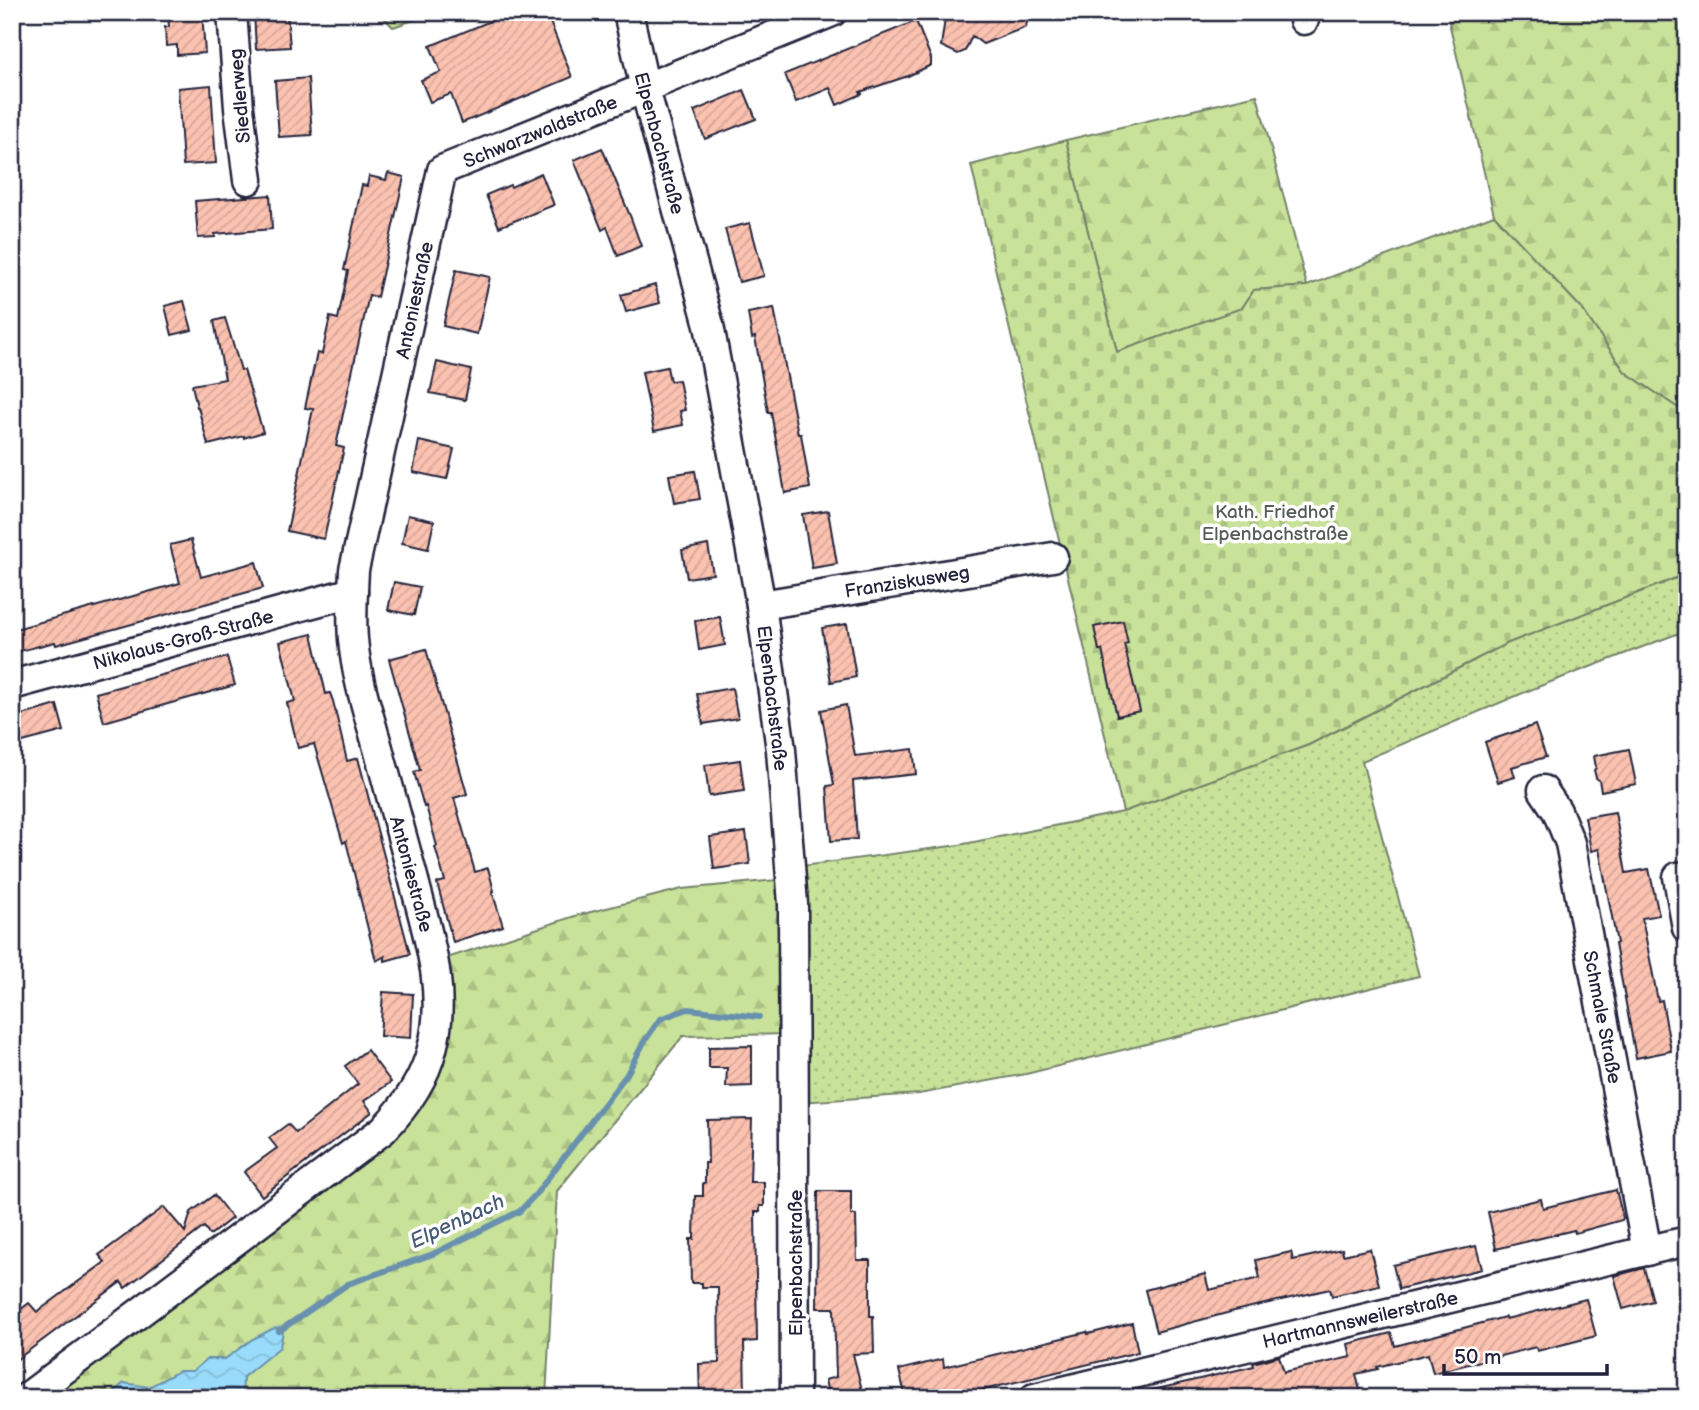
<svg xmlns="http://www.w3.org/2000/svg" width="1699" height="1410" font-family="'Balsamiq Sans',sans-serif">
<style>
.forest{fill:url(#forest-firs);stroke:#75826a;stroke-width:2}
.cemetery{fill:url(#cemetery-stones);stroke:#75826a;stroke-width:2}
.park{fill:url(#park-dots);stroke:#75826a;stroke-width:2}
.water{fill:url(#water-waves);stroke:#6991ae;stroke-width:2}
.lines{fill:none;stroke-linecap:round;stroke-linejoin:round}
.stream{stroke:#6991ae;stroke-width:6}
.building{fill:url(#building-hatch);stroke:#22223b;stroke-width:2}
.minor-casing{stroke:#22223b;stroke-width:33}
.minor{stroke:#fff;stroke-width:28}
.labels{text-anchor:middle;stroke-width:7;stroke-linejoin:round;paint-order:stroke}
.street-label{font-size:19px;fill:#22223b;stroke:#fff}
.park-label{font-size:19px;fill:#545c57;stroke:#fff}
.water-label{font-size:21px;font-style:italic;fill:#465a75;stroke:#fff}
</style>
<defs>
<pattern id="forest-firs" width="22" height="20" patternUnits="userSpaceOnUse" patternTransform="scale(1.75)"><rect width="22" height="20" fill="#c8e299"/><path d="M5 1l3.5 6h-7zM16 11l3.5 6h-7z" fill="#acc285"/></pattern>
<pattern id="cemetery-stones" width="16" height="16" patternUnits="userSpaceOnUse" patternTransform="scale(1.75)"><rect width="16" height="16" fill="#c8e299"/><path d="M2 7V4a2 2 0 0 1 4 0v3zM10 15v-3a2 2 0 0 1 4 0v3z" fill="#acc285"/></pattern>
<pattern id="park-dots" width="8" height="8" patternUnits="userSpaceOnUse" patternTransform="scale(1.75)"><rect width="8" height="8" fill="#c8e299"/><path d="M2 2h.1M6 6h.1" fill="none" stroke="#acc285" stroke-width="1.8" stroke-linecap="round"/></pattern>
<pattern id="water-waves" width="16" height="10" patternUnits="userSpaceOnUse" patternTransform="scale(1.75)"><rect width="16" height="10" fill="#99dbfb"/><path d="M0 5q4-4 8 0t8 0" fill="none" stroke="#84bcd8"/></pattern>
<pattern id="building-hatch" width="6" height="6" patternUnits="userSpaceOnUse" patternTransform="scale(1.75)"><rect width="6" height="6" fill="#fbc2b0"/><path d="M-1 1l2-2M0 6l6-6M5 7l2-2" fill="none" stroke="#d7a698"/></pattern>
</defs>
<rect width="100%" height="100%" fill="#fff"/>
<filter id="ink" filterUnits="userSpaceOnUse"><feTurbulence type="fractalNoise" baseFrequency=".0143" numOctaves="2"/><feDisplacementMap in="SourceGraphic" scale="14" xChannelSelector="R" yChannelSelector="G"/><feConvolveMatrix kernelMatrix="1 2 1 2 8 2 1 2 1" color-interpolation-filters="sRGB"/></filter>
<g filter="url(#ink)">
<!-- forest -->
<g class="forest">
<path d="M1475,12H1687V414L1625,372L1582,309L1494,215L1449,22Z"/>
<path d="M1257,95L1307,286L1254,290L1242,308L1117,352L1066,140Z"/>
<path d="M787,879L790,1034L683,1036L557,1191L546,1398H39L414,1101L441,960L575,916L682,889Z"/>
</g>
<!-- cemetery -->
<path class="cemetery" d="M1066,140L1117,352L1242,308L1254,290L1307,286L1494,215L1582,309L1625,372L1687,414V574L1506,644L1309,745L1123,812L971,165Z"/>
<!-- park -->
<g class="park">
<path d="M378,12H437L393,27Z"/>
<path d="M1687,574V630L1535,688L1362,761L1419,976L1026,1074L919,1094L800,1102L794,867L959,845L1123,812L1309,745L1506,644Z"/>
</g>
<!-- water -->
<path class="water" d="M284,1326L280,1347L243,1377L242,1398H99L109,1395L124,1383L149,1387L179,1371H193L207,1359H225L251,1340L272,1329Z"/>
<g class="lines">
<!-- stream -->
<path class="stream" d="M279,1331L348,1284L433,1254L520,1211L536,1194L627,1074L644,1042L660,1019L688,1009L759,1017"/>
</g>
<!-- building -->
<g class="building">
<path d="M168,12H202L205,53L177,55V45L166,46L165,27H169Z"/>
<path d="M254,12H287L290,47L256,49Z"/>
<path d="M512,12H546L572,77L462,123L451,94L430,102L421,80L441,72L430,46Z"/>
<path d="M946,12L954,15L961,12H1029L1026,27L983,44L972,36L965,51L958,54L941,46Z"/>
<path d="M916,21L931,58V65L908,76L860,92L862,94L837,105L830,88L796,102L785,74Z"/>
<path d="M308,78L312,135L279,137L275,81Z"/>
<path d="M211,85L216,163L183,165L178,88Z"/>
<path d="M744,90L756,119L705,139L694,111Z"/>
<path d="M602,148L631,218L641,246L618,256L607,227L602,230L574,160Z"/>
<path d="M388,173L404,177L377,297L369,295L336,446L344,448L324,539L287,531L313,409L305,408L317,353L322,354L330,317L338,319L348,271L344,270L362,185L367,186L369,176L386,180Z"/>
<path d="M541,173L554,205L499,227L486,195L510,185L511,187Z"/>
<path d="M270,195L272,229L215,234V237L198,238L195,201Z"/>
<path d="M750,223L764,276L739,282L725,229Z"/>
<path d="M456,270L490,277L477,334L443,326Z"/>
<path d="M655,285L660,303L626,312L621,295Z"/>
<path d="M184,301L192,330L172,335L165,306Z"/>
<path d="M774,308L798,434H801L810,488L785,493L771,412H768L755,337L752,338L748,313Z"/>
<path d="M225,318L241,370H244L263,432L244,438V436L208,445L198,407H197L192,385L225,379L214,321Z"/>
<path d="M437,362L471,370L465,400L430,393Z"/>
<path d="M667,367L670,381L679,380L685,410L680,411L683,425L654,431L642,372Z"/>
<path d="M419,441L454,449L447,479L413,472Z"/>
<path d="M695,471L700,499L674,503L669,475Z"/>
<path d="M828,511L837,564L812,568L803,515Z"/>
<path d="M408,515L434,521L428,549L402,543Z"/>
<path d="M191,540L201,577L256,562L263,588L56,645L55,642L12,653V630L180,583L170,545Z"/>
<path d="M708,545L713,574L687,578L682,550Z"/>
<path d="M394,582L420,587L414,615L388,610Z"/>
<path d="M720,617L725,645L699,650L695,621Z"/>
<path d="M1123,621L1128,643L1124,644L1140,711L1117,716L1102,650H1099L1094,627Z"/>
<path d="M847,624L856,677L831,682L822,628Z"/>
<path d="M312,634L326,694L330,693L333,701L347,761L358,758L410,954L385,961V956L376,961L346,841L343,843L314,744L298,748L287,703L295,701L280,642Z"/>
<path d="M426,649L467,794L454,798L475,872L488,868L494,891H492L503,926L453,942L437,883L445,881L435,847L437,846L426,806L424,807L414,772L420,770L389,659Z"/>
<path d="M227,657L235,685L104,722L96,693Z"/>
<path d="M732,688L738,718L703,724L697,694Z"/>
<path d="M57,705L64,731L15,744L12,735V718Z"/>
<path d="M846,705L855,756L913,749L916,774L853,781L857,839L831,841L827,786L834,785L821,710Z"/>
<path d="M1535,725L1546,757L1512,767L1515,777L1498,782L1485,742Z"/>
<path d="M1629,749L1636,784L1601,791L1599,780L1596,778L1594,770L1596,768L1594,756Z"/>
<path d="M740,760L744,791L709,796L705,765Z"/>
<path d="M1615,812L1626,873L1649,869L1659,915L1642,918L1658,1001L1662,1000L1671,1051L1636,1058L1615,944L1617,943L1599,849L1591,851L1585,817Z"/>
<path d="M746,832L750,864L714,869L710,837Z"/>
<path d="M383,992L413,994L411,1038L380,1036Z"/>
<path d="M752,1046V1086L726,1087L727,1068H709V1047Z"/>
<path d="M367,1050L391,1082L364,1101L372,1112L262,1196L244,1172L277,1148L269,1138L288,1124L296,1133L358,1084L345,1066Z"/>
<path d="M752,1119L750,1182H764V1206H760V1212H755L757,1341L744,1342L745,1398H700L699,1364L719,1363L718,1287H702V1283H691L690,1239H694L695,1196H703V1183H705V1163H708L707,1120Z"/>
<path d="M1616,1190L1623,1218L1622,1220L1575,1233L1574,1230L1496,1249L1488,1212L1541,1199L1543,1208Z"/>
<path d="M818,1191H851V1215H856L857,1260H870V1316H873L874,1353L853,1354L864,1398H829L825,1380L836,1377L834,1308H817Z"/>
<path d="M214,1195L232,1218L210,1235L204,1227L125,1288L121,1282L12,1363V1316L29,1303L37,1312L105,1262L99,1255L164,1207L185,1232L191,1212Z"/>
<path d="M1476,1246L1482,1269L1399,1289L1393,1265Z"/>
<path d="M1342,1249L1343,1255L1370,1249L1379,1285L1332,1296L1330,1289L1238,1310L1156,1332L1145,1290L1205,1274L1209,1290L1260,1278L1256,1260L1291,1252L1293,1260Z"/>
<path d="M1644,1268L1653,1301L1623,1309L1614,1276Z"/>
<path d="M1586,1299L1596,1336L1537,1351L1536,1347L1433,1373L1428,1354L1377,1367L1378,1369L1356,1374L1361,1395L1350,1398H1150L1149,1391L1254,1366L1253,1363L1279,1356L1284,1372L1351,1357L1348,1344L1391,1333L1395,1346L1505,1317L1506,1319Z"/>
<path d="M1132,1323L1138,1352L951,1398H906L899,1370L943,1359L944,1367L1087,1332L1088,1334Z"/>
</g>
<g class="lines">
<!-- minor casing -->
<g class="minor-casing">
<g id="minor">
<path d="M232,12L239,108L248,180"/>
<path d="M628,12L645,89L709,325L761,605L781,750L793,904L795,1398"/>
<path d="M1302,12L1304,20"/>
<path d="M761,605L1053,557"/>
<path d="M12,685L353,592"/>
<path d="M1543,790L1557,811L1570,843L1647,1251"/>
<path d="M1687,876L1678,877L1687,928"/>
<path d="M26,1398L383,1130C405,1107 424,1081 432,1049C448,991 427,933 413,877C401,834 390,791 378,748C368,712 356,676 353,639C351,616 353,593 354,570L442,170L832,12"/>
<path d="M1034,1398L1687,1241"/>
</g>
</g>
<!-- minor -->
<use href="#minor" class="minor"/>
</g>
</g>
<g class="labels">
<!-- street labels -->
<g class="street-label">
<text transform="translate(239 96) rotate(-95)" y="7">Siedlerweg</text>
<text transform="translate(540 131) rotate(-22)" y="7">Schwarzwaldstraße</text>
<text transform="translate(660 143) rotate(75)" y="7">Elpenbachstraße</text>
<text transform="translate(414 300) rotate(-78)" y="7">Antoniestraße</text>
<text transform="translate(907 581) rotate(-9)" y="7">Franziskusweg</text>
<text transform="translate(183 639) rotate(-15)" y="7">Nikolaus-Groß-Straße</text>
<text transform="translate(773 698) rotate(83)" y="7">Elpenbachstraße</text>
<text transform="translate(412 874) rotate(75)" y="7">Antoniestraße</text>
<text transform="translate(1603 1017) rotate(79)" y="7">Schmale Straße</text>
<text transform="translate(795 1263) rotate(-90)" y="7">Elpenbachstraße</text>
<text transform="translate(1360 1319) rotate(-13)" y="7">Hartmannsweilerstraße</text>
</g>
<!-- park labels -->
<g class="park-label">
<text x="1275" y="518">Kath. Friedhof<tspan x="1275" dy="22">Elpenbachstraße</tspan></text>
</g>
<!-- water labels -->
<g class="water-label">
<text transform="translate(457 1221) rotate(-25)" y="7">Elpenbach</text>
</g>
</g>
<!-- margin -->
<rect width="1699" height="1410" fill="none" stroke="#fff" stroke-width="42"/>
<rect x="21" y="21" width="1657" height="1368" fill="none" stroke="#22223b" stroke-width="2.5" filter="url(#ink)"/>
<!-- scale -->
<path d="M1444 1364v10h163v-10" fill="none" stroke="#22223b" stroke-width="3.5"/>
<text x="1454" y="1364" font-size="21" fill="#22223b" stroke="#ffffff" stroke-width="5" paint-order="stroke">50 m</text>
</svg>
